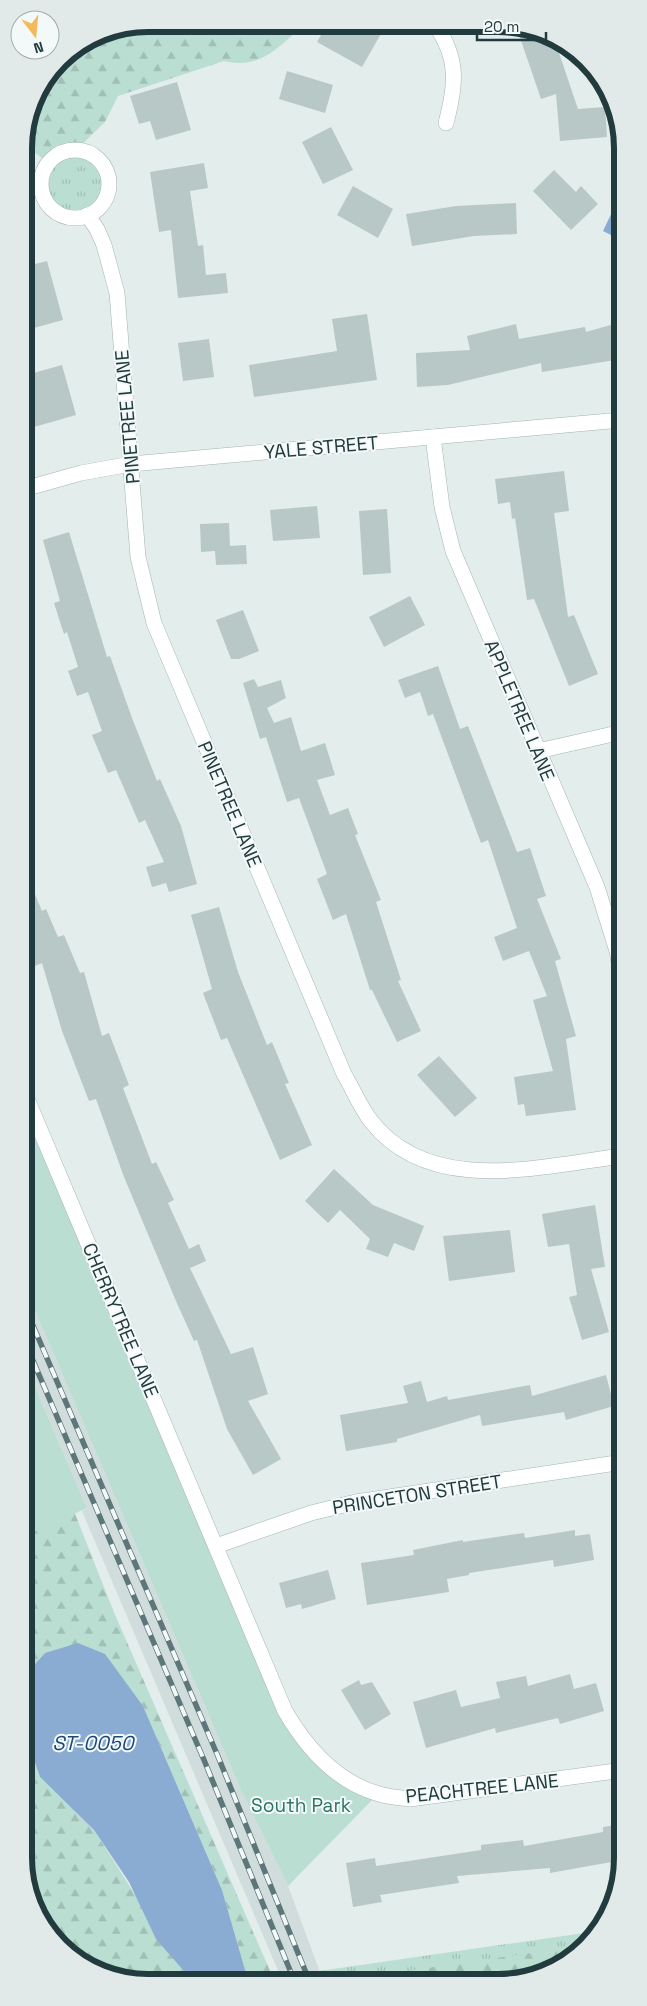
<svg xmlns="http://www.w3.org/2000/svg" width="647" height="2006" font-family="'Space Grotesk',sans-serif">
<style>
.built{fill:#d1dddc}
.grass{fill:url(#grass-tufts)}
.forest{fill:url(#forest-firs)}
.park{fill:#bbded2}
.water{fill:#8aacd2}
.building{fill:#b8c8c6}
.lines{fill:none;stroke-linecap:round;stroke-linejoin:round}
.minor-casing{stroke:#a5b4b4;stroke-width:16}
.minor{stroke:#fff;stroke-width:15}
.rail-casing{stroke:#5d767a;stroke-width:5.5}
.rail{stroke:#f3f9f8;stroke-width:4;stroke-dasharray:11;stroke-linecap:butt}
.labels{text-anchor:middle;stroke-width:4;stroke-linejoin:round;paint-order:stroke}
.street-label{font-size:19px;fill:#223b3e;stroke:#f3f9f8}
.park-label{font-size:19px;fill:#2c7564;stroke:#f3f9f8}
.water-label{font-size:20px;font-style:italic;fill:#1c477b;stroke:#f3f9f8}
.rim{fill:none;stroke:#223b3e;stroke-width:6}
</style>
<defs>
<pattern id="grass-tufts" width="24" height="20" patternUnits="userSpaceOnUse" patternTransform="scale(1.25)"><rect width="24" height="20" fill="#bbded2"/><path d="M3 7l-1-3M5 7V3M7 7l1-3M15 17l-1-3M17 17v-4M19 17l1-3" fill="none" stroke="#a0bfb5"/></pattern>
<pattern id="forest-firs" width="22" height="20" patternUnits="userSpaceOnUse" patternTransform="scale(1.25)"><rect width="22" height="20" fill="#bbded2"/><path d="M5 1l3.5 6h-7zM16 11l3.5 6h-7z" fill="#a0bfb5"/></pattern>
</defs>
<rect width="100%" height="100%" fill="#e3edec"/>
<!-- built -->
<path class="built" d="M25,1287L240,1788L288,1886L323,1980H282L82,1511L87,1508L25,1364Z"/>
<!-- grass -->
<g class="grass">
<circle cx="75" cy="184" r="34"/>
<path d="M598,1931L592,1940L560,1966L522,1980H323L319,1971Z"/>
</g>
<!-- forest -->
<g class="forest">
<path d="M153,24L304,25C278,47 261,70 224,61L118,96L105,122L76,150L57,156L49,163L24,145C24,111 49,66 77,48Z"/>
<path d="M26,1416L66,1491L113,1610L274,1980H248L222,1890L143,1706L45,1653L26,1674V1551L34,1542L30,1484L26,1473Z"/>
<path d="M26,1737L40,1777L94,1830L183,1970L202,1980H125L60,1945L26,1881Z"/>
<path d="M586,1945L560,1966L522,1980H345Z"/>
</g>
<!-- park -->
<g class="park">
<path d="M25,1094L300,1737L378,1794L288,1886L240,1788L25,1287Z"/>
<path d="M25,1364L87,1508L26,1535Z"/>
</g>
<!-- water -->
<g class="water">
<path d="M613,210L621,214V240L603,231Z"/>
<path d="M78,1643L105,1654L143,1706L222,1890L248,1980H202L183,1970L156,1939L129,1882L94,1830L40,1777L26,1737V1674L45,1653Z"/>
</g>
<!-- building -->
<g class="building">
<path d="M327,25H347L359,32L363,25H369L382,32L362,67L317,42Z"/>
<path d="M516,26H523L556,44L578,109L605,107L607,137L560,141L556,94L541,99Z"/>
<path d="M287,71L333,85L325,113L279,99Z"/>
<path d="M177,82L191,130L156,140L150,121L139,124L130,96Z"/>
<path d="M331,127L353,170L323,184L302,142Z"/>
<path d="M204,163L208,188L190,191L198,246L203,245L206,275L226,273L228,293L178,298L171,230L159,232L150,172Z"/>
<path d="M554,170L576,192L581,186L598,204L571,230L533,191Z"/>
<path d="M353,186L393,209L378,238L337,215Z"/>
<path d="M516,203L517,234L474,236L412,246L406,214L456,206Z"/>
<path d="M47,261L63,320L34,328L24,295V267Z"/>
<path d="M367,314L377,380L254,397L249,365L337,351L332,319Z"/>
<path d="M621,322V359L542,372L541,363L448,385L417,387L416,353L470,350L467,336L516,324L519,339L585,327L586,332Z"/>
<path d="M209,339L214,377L183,381L178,343Z"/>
<path d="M62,365L76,415L34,427L25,396L35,393L30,374Z"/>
<path d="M564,471L569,511L554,513L568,617L574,615L598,674L569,686L534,599L527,600L515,518L512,519L510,502L498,504L495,479Z"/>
<path d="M317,506L320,538L273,541L270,510Z"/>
<path d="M387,509L391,573L363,575L359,511Z"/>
<path d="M229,523L230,546L246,545L247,564L216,565L215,551L201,552L200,524Z"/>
<path d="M69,532L107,657L110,656L132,718L157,781L160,779L181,826L197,884L169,892L166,883L152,887L146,867L164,862L145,820L139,823L116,770L108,773L92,735L102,731L88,692L77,696L68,671L78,667L67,632L64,634L54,603L60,601L43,540Z"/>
<path d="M410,596L425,625L384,647L369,617Z"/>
<path d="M243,610L259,651L239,659H231L216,620Z"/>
<path d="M438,666L460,729L468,726L517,852L530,848L546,896L537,899L561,959L555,961L576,1036L566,1039L576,1110L526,1116L524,1104L518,1105L514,1077L553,1071L533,1000L547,996L529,951L503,961L494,937L517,928L488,840L481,843L433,714L428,716L420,692L405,698L398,680Z"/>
<path d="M254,679L258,687L281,680L286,698L267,708L274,723L291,717L301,751L325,743L335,775L317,780L330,815L348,808L358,834L355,835L381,900L376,902L401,980L398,981L421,1031L397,1042L372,990H370L346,914L333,920L317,879L327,874L299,798L287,802L266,737L260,739L243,683Z"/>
<path d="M25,870L42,911L46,909L58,937L64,935L80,973L84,972L102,1036L109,1033L129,1085L123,1088L152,1164L156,1162L174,1200L168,1203L189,1249L199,1244L206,1261L190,1268L231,1354L253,1347L268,1394L248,1401L281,1459L253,1475L227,1429L197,1340L194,1341L176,1301L124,1177L96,1099L89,1101L62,1031L42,963L30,968L25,955Z"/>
<path d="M219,907L238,972L267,1045L272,1042L289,1083L285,1084L312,1145L280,1160L227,1038L221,1040L203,993L212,989L191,915Z"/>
<path d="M439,1056L477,1098L455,1117L417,1075Z"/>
<path d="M334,1169L373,1205L424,1226L414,1251L394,1243L388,1257L366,1249L370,1239L340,1210L328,1223L305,1201Z"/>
<path d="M595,1205L605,1267L591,1269L609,1332L582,1340L569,1297L577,1295L569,1244L548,1247L542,1214Z"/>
<path d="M510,1230L515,1272L449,1281L443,1236Z"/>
<path d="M606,1375L614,1406L566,1420L564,1412L482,1426L480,1415L397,1439V1442L346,1451L340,1415L408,1403L403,1386L421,1381L427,1402L447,1396L448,1400L530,1385L532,1396Z"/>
<path d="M575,1530V1536L590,1534L594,1560L554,1567L553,1560L469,1573V1575L447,1579L449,1592L367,1605L361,1563L414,1555L413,1550L463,1540V1542L524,1533L525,1538Z"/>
<path d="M328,1570L336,1599L302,1609L301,1604L286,1608L279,1583Z"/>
<path d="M570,1674L574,1689L596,1683L604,1711L560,1724L558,1718L496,1733L495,1728L426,1748L413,1702L456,1690L461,1707L500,1698L496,1682L526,1676L528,1686Z"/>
<path d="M359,1680L361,1685L372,1682L391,1714L365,1730L341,1690Z"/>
<path d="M623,1824V1860L550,1873V1868L457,1876L459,1883L380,1895L382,1902L353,1907L346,1863L375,1858L376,1866L481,1850V1845L523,1840L524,1846L603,1832V1827Z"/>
</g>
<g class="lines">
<!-- minor casing -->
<g class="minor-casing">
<g id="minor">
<path d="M436,26C459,59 456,85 446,123"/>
<circle cx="75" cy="184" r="34"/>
<path d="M87,215L97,229L104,245L117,293L138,557L154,623L344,1074C353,1089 360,1107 371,1121C430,1197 541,1166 622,1156"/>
<path d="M433,437L442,507L453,551L597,887L617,951L622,979"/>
<path d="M24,489L81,473L131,464L621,420"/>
<path d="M538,751L622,732"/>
<path d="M25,1094L285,1711C306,1747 336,1782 379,1794C389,1797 400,1798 410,1799L623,1770"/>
<path d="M216,1546L311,1513L356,1502L623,1462"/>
</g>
</g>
<!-- minor -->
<use href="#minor" class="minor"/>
<!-- rail casing -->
<g class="rail-casing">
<g id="rail">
<path d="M25,1307L217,1754L309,1980"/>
<path d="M25,1342L204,1760L294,1980"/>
</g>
</g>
<!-- rail -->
<use href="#rail" class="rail"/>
</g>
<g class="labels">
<!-- street labels -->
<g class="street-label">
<text transform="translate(127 417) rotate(-95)" y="7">PINETREE LANE</text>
<text transform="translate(321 447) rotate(-5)" y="7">YALE STREET</text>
<text transform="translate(520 710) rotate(67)" y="7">APPLETREE LANE</text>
<text transform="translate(230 804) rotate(67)" y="7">PINETREE LANE</text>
<text transform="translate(121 1320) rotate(67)" y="7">CHERRYTREE LANE</text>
<text transform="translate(417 1494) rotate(-9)" y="7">PRINCETON STREET</text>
<text transform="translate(482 1788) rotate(-6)" y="7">PEACHTREE LANE</text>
</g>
<!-- park labels -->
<g class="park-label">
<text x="301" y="1812">South Park</text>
</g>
<!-- water labels -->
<g class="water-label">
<text x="93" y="1750">ST-0050</text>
</g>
</g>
<!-- crop -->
<path d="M0 0H647V2006H0ZM148 32H498A116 116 0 0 1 614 148V1858A116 116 0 0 1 498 1974H148A116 116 0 0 1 32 1858V148A116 116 0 0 1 148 32Z" fill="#e2eae9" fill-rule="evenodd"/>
<path class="rim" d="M148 32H498A116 116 0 0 1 614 148V1858A116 116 0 0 1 498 1974H148A116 116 0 0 1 32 1858V148A116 116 0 0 1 148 32Z"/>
<!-- north arrow -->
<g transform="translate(35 35) rotate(164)"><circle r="24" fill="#f3f9f8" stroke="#9fadae"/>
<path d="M0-4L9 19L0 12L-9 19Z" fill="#f3ba5b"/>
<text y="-8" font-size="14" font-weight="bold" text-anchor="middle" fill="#223b3e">N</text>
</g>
<!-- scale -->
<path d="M477 32v8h69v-8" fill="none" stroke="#223b3e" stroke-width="2.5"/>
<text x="484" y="32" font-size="15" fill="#223b3e" stroke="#f3f9f8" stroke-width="4" paint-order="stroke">20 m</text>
</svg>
